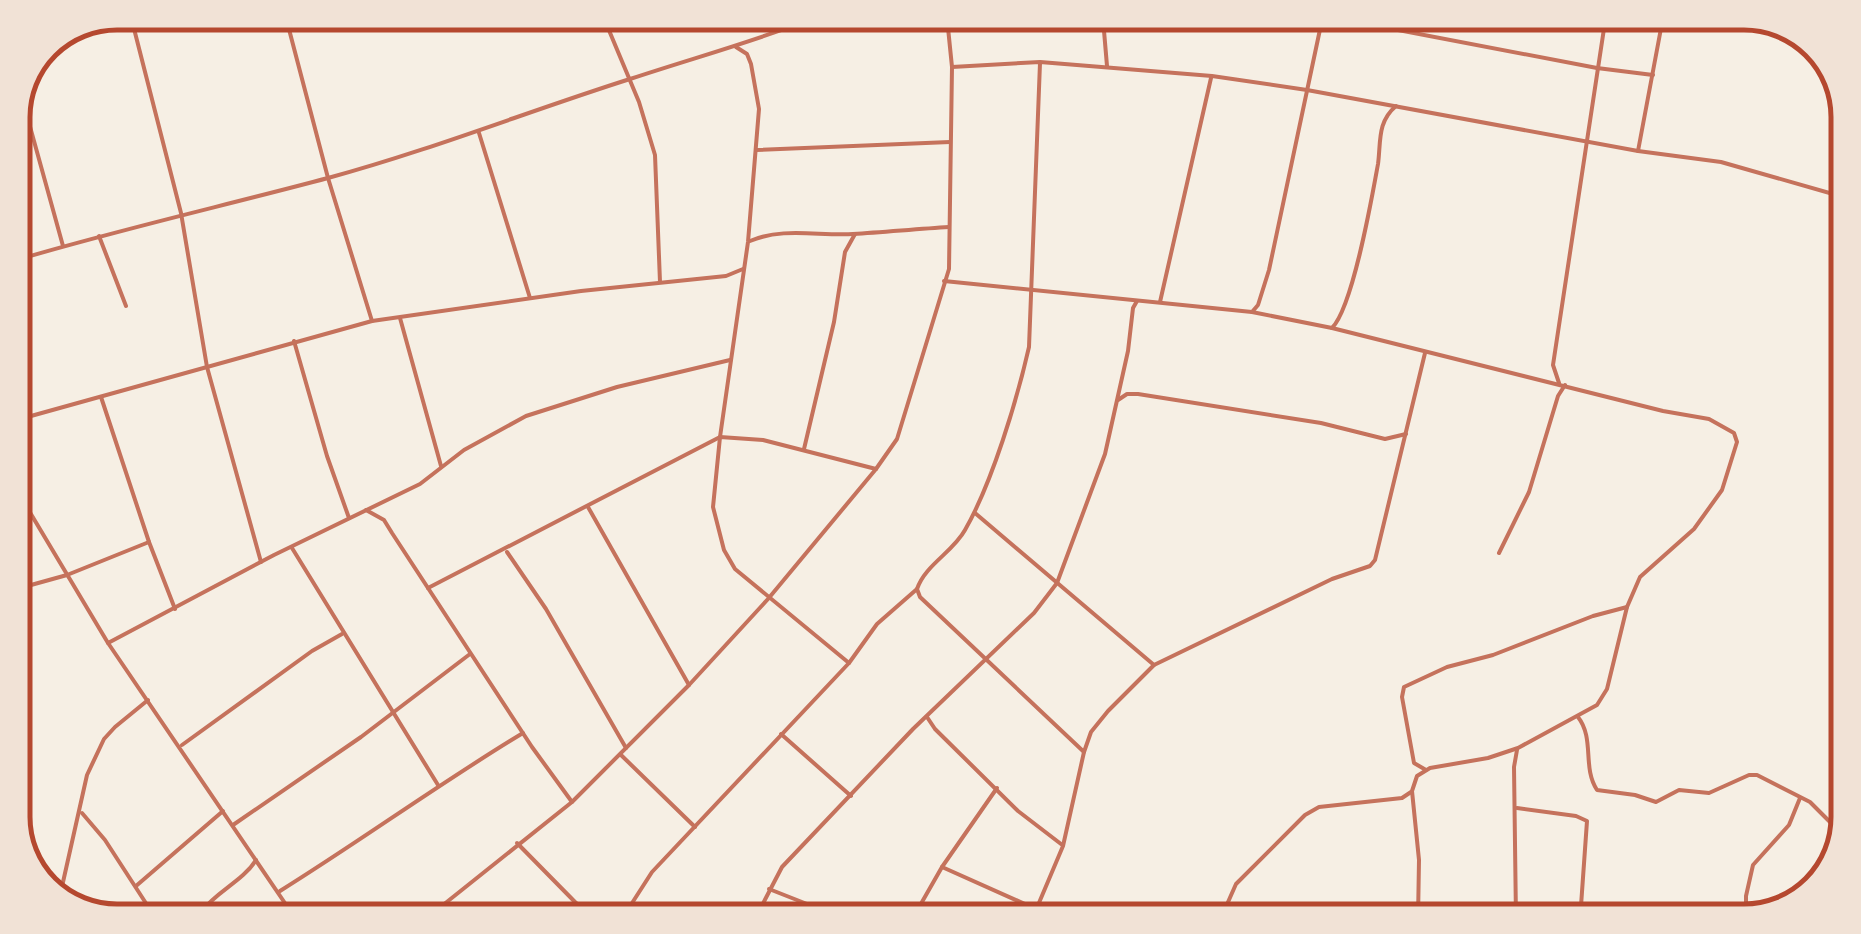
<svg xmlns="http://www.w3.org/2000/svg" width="1861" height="934" font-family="Inter,sans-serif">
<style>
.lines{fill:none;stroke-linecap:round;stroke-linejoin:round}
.minor{stroke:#c5725c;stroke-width:4}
.rim{fill:none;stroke:#b5482f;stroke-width:5}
</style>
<rect width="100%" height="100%" fill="#f6efe4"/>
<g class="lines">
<!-- minor -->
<g class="minor">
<path d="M130,13L181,213L207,367L261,562"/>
<path d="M285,14L328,178L372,321"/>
<path d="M603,16L639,102L655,155L660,282"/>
<path d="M1103,19L1107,66"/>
<path d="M1351,21L1597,68L1653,75"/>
<path d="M289,27L330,14"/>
<path d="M736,47L747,54L751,64L759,109L748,242L720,437L713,507L724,550L735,569L849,663"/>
<path d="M1040,63L1029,347C1017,400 992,483 965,530C953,552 925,565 917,589L920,597L1084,752"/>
<path d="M952,67L1040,62L1212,76L1307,90L1638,151L1721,162L1847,198"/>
<path d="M21,94L63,246"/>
<path d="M479,133L530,298"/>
<path d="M756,150L950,142"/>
<path d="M1638,151L1662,23"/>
<path d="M99,236L126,306"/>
<path d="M750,241C782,227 818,236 853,234C885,232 917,229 949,227"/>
<path d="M13,261C117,230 223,206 328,178C431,150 529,111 630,79C693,58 756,41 817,17"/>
<path d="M944,281L1252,312L1332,328L1663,411L1709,419L1734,433L1737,442L1722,490L1694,529L1640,577L1627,607L1607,689L1597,705L1518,748L1488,758L1430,768L1417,776L1412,791L1419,860L1418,919"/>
<path d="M1160,302L1211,78"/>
<path d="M1252,312L1258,305L1269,270L1322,20"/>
<path d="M400,318L441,466"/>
<path d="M1332,328C1353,307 1372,197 1378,164C1381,142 1377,122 1396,106"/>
<path d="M294,341L327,456L349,518"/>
<path d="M1559,383L1553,365L1605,22"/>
<path d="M101,397L149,542L175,609"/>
<path d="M1118,400L1127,394H1138L1321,423L1385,439L1406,434"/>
<path d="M13,421L372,321L581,291L726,276L743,269"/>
<path d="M804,449L834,322L845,252L855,234"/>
<path d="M13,484L108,643L291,912"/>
<path d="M588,507L689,685"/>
<path d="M366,510L384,520L392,533L532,747L572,802"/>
<path d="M975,513L1154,665"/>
<path d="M292,548L438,785"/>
<path d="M507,552L546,609L626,748"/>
<path d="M1499,553L1529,492L1558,396L1565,385"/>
<path d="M428,588L720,437L763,440L876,469"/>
<path d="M13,590L67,575L149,542"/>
<path d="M108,643L274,555L420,484L464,450L526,416L617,387L730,360"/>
<path d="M927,717L935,729L1018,811L1061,844"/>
<path d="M1578,717C1595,739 1582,767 1597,790L1635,795L1656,802L1679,790L1709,793L1749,775H1757L1810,802L1838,830"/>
<path d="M781,734L851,796"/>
<path d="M182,745L312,651L342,634"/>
<path d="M621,755L695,827"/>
<path d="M1426,770L1414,763L1402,697L1404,687L1447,667L1493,655L1593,616L1627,607"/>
<path d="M1838,772L1839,771"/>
<path d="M1517,808L1576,816L1587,821L1580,920"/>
<path d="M82,813L105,840L151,911"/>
<path d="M233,825L361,737L470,654"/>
<path d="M517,843L576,903L593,914"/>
<path d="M942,867L1036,909"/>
<path d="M136,886L223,811"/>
<path d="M769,889L835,915"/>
<path d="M280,891C362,840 440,783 523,733"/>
<path d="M59,900L87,775L104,739L115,727L148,700"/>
<path d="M202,911C217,891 243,881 256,860"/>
<path d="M433,913L572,802L689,685L768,599L876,469L897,439L949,269L952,67L947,18"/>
<path d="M625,914L652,872L849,663L877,624L917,589"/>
<path d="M757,915L782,867L913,729L1034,613L1057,583L1105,454L1128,351L1133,308L1137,301"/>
<path d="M914,916L942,867L997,788"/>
<path d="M1033,917L1063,846L1084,752L1091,732L1108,711L1154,665L1332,579L1370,566L1375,560L1425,353"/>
<path d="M1221,918L1236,884L1305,815L1319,807L1402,798L1411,792"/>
<path d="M1516,920L1514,767L1517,750"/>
<path d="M1746,921V896L1753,865L1789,825L1800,798"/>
</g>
</g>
<!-- crop -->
<path d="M0 0H1861V934H0ZM117 30H1744A87 87 0 0 1 1831 117V817A87 87 0 0 1 1744 904H117A87 87 0 0 1 30 817V117A87 87 0 0 1 117 30Z" fill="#f1e2d6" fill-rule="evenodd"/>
<path class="rim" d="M117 30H1744A87 87 0 0 1 1831 117V817A87 87 0 0 1 1744 904H117A87 87 0 0 1 30 817V117A87 87 0 0 1 117 30Z"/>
</svg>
